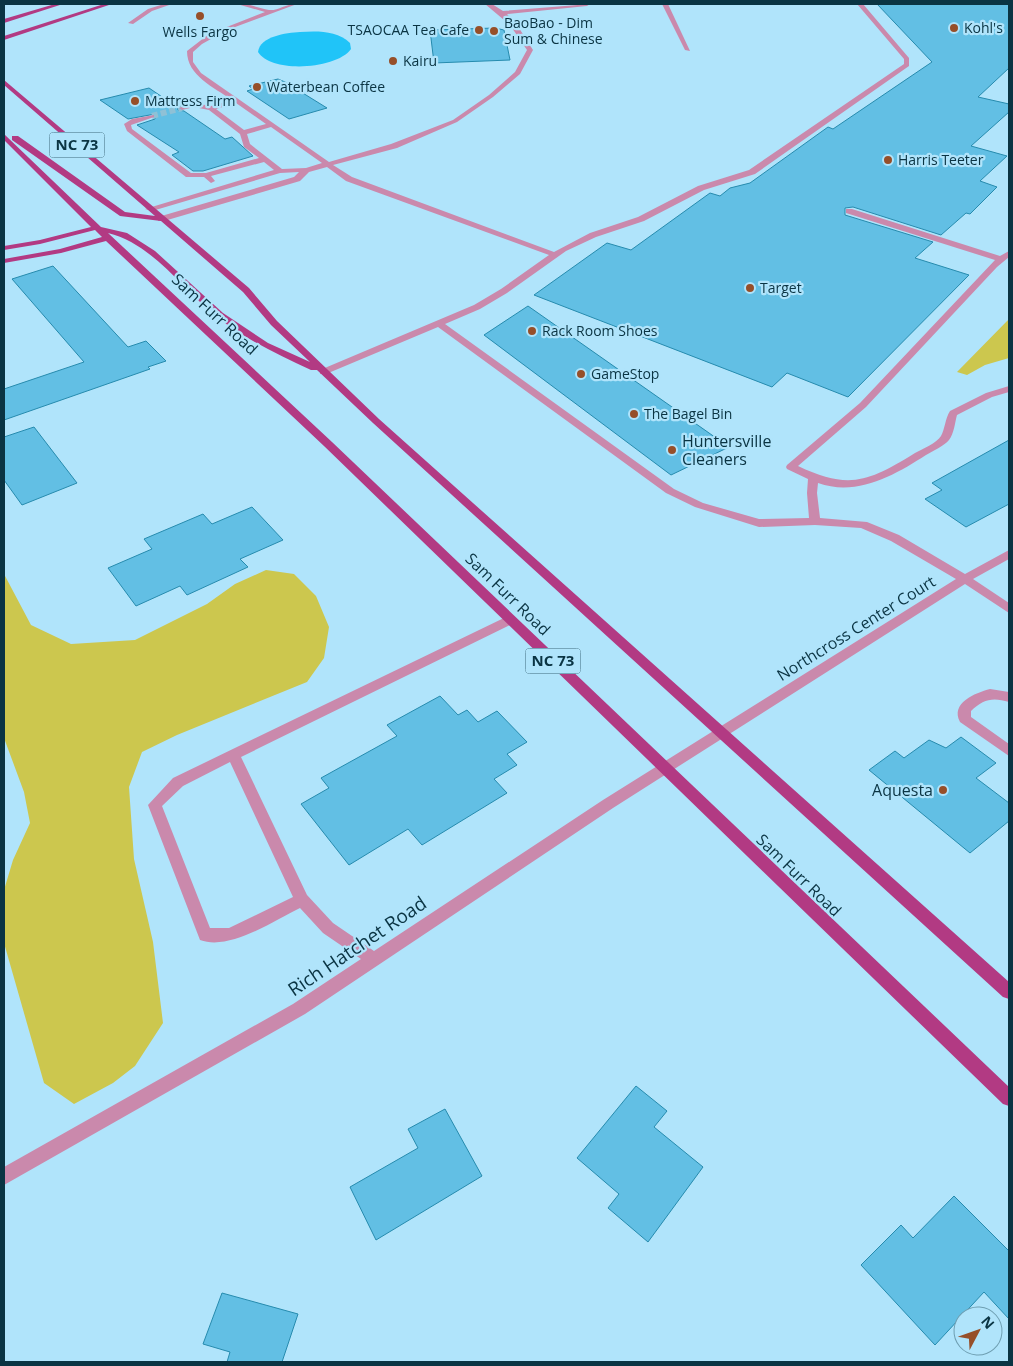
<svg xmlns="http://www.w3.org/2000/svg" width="1013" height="1366" font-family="'Open Sans',sans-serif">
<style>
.green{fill:#ccc74e}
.water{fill:#20c4f8}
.building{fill:#62bfe4;stroke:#268bae}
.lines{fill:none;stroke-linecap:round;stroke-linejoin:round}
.minor-tunnel{stroke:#8fc1d6;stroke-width:6;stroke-dasharray:6 3;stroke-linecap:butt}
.minor{fill:#ca89ac;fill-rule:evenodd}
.major{fill:#b23a83;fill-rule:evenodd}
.poi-dot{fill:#964f29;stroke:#b0e4fb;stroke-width:2}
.labels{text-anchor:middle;stroke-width:4.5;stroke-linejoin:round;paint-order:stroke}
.far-poi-label{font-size:14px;fill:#0a3443;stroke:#b0e4fb;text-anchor:start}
.shield{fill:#b0e4fb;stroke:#3c697a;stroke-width:1}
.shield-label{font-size:15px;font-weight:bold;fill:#0a3443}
.street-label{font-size:16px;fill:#0a3443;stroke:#b0e4fb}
.poi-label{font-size:16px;fill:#0a3443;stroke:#b0e4fb;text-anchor:start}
.near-street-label{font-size:19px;fill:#0a3443;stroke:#b0e4fb}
</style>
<rect width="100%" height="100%" fill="#b0e4fb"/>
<!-- green -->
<g class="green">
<path d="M1009,319V358L985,365L967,375L957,372Z"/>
<path d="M266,570L294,574L316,596L329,627L324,658L307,682L177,735L142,752L129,787L134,859L153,942L163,1023L135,1066L113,1083L74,1104L44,1083L4,943V890L13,860L30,823L24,792L4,738V574L31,625L71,644L135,640L207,604L235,584Z"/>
</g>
<!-- water -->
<path class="water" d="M300,32C316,31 337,30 350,43L351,49C337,69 272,74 258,52C260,36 286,33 300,32Z"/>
<!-- building -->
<g class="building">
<path d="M877,4H1009V68L978,97L1009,104V112L971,146L1007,156L980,181L997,187L970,214L966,213L941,235L853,207L845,208V215L933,242L915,258L969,275L848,397L787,373L772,387L534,295L607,243L631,250L710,193L720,196L730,188L750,183L828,127L833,129L932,62Z"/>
<path d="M495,28L504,30L510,60L434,63L430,30Z"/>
<path d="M278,79L285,82L327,108L289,119L247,91L253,89L249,86Z"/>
<path d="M149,88L177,107L178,110L184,111L225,139L232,137L253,156L203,171H193L172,155L179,152L137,125L155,119V114L128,119L100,100Z"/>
<path d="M53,266L128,347L146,341L166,361L148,367L150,369L4,420V389L84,362L12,279Z"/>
<path d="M528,306L729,447L671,475L484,335Z"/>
<path d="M34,427L77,483L22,505L4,480V437Z"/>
<path d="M1009,440V504L966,527L925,499L942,490L932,483Z"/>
<path d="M252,507L283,540L240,559L248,567L187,595L180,586L136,606L108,568L152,549L144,539L203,514L212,524Z"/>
<path d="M440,696L458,715L467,710L478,722L497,711L527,742L507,754L517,765L494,779L507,793L422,845L408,829L349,865L301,804L329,788L321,778L397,736L387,725Z"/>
<path d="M961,737L996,763L976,778L1009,803V821L970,853L869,770L895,751L904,758L929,740L946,748Z"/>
<path d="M636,1086L667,1111L654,1127L703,1167L648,1242L608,1208L619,1194L577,1158Z"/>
<path d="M445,1109L482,1176L376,1240L350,1187L418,1148L408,1129Z"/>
<path d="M954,1196L1009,1251V1319L984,1292L935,1345L861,1265L901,1225L913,1238Z"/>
<path d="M222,1293L298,1314L282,1362H227L230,1352L203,1344Z"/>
</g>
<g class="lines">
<!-- minor-tunnel -->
<path class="minor-tunnel" d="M152,116L182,108"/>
<!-- minor -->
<g class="minor">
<path d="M164,4H172L152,11L133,24L128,23L148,9Z"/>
<path d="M237,4C248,3 258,8 269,10C278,11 287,3 297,4L227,30L202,44L193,52V62L201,73L329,162L391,144L453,120L489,95L515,72L527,50L510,25L485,4H492L503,11L590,4L587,6L507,14L519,28L533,50L520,74L493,97L457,122L397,148L333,165L352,177L554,252L590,233L638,217L698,186L749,170L904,64V59L857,4H863L909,58V66L755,174L704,190L644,221L596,237L566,251L507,293L480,309L445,324L674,489L703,503L759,519L809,518L807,493L808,479L787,469L786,467L787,465L860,403L995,260L846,213V209H852L1000,256L1009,251V257L997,267L866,407L798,466C849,490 868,482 915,453C922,449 937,443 941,436C945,429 945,419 950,411L986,393L1009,386V392L992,397L957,415C955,422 954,434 949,440C944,446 933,451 926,455C895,475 857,497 818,483L817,493L820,518L867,522L899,535L965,574L1009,550V559L973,579L1009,603V613L965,584L613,808L305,1014L4,1185V1167L293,1004L361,959L323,933L300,908C273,921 230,951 200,940L148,805L173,778L506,617H514L516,620L514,623L241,757L307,895L333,923L374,951L603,800L956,579L891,541L861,528L815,525L759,527L695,507L666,493L438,327L326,374H320V370L474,305L501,289L549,255L346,181L327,167L309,172L300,181L164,221H158V217L294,177L299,172L280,173L152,211L145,209L274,170L264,162L211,176L215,181L211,183L204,177H186L127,131L124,124L132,119L154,115V117L131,125L132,129L191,173H206L259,158L244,147L240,134L209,110L194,107L182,110L179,108L194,103L211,106L232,100C214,87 187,76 187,51L209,34L265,12ZM236,103L266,124L244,130L216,109ZM271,127L322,163L306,168L282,169L250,144L247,134ZM230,762L293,897L229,928H210L162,806L183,786Z"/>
<path d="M662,4H668L690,51L685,50Z"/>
<path d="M990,689L1009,692V702C993,697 983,699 971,711V717L1009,744V756L960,722C950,703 975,693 990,689Z"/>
</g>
<!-- major -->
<g class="major">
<path d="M55,4H63L4,23V19Z"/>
<path d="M104,4H112L4,40V36Z"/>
<path d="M4,80L249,288L277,321L379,419L1009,982V999L1003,997L373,423L317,370H311C278,355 245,339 217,317C182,289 153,244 108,233L332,442L1009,1087V1106L1003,1104L324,446L106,241L61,253L4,263V259L60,249L102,237L95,230L40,244L4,250V246L40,240L91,227L4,140V134L101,227L127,233L155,251L223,313L268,343L310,362L271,325L243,292L161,221L120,216L12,140V136H18L125,212L155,216L4,85Z"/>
</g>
</g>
<!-- markers -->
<g class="poi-dot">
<circle cx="200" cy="16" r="5"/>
<circle cx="954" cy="28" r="5"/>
<circle cx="479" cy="30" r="5"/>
<circle cx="494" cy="31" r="5"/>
<circle cx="393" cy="61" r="5"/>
<circle cx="257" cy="87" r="5"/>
<circle cx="135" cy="101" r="5"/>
<circle cx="888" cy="160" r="5"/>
<circle cx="750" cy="288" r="5"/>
<circle cx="532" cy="331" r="5"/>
<circle cx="581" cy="374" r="5"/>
<circle cx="634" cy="414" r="5"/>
<circle cx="672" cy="450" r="5"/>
<circle cx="943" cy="790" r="5"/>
</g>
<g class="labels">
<!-- far-poi labels -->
<g class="far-poi-label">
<text x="504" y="28">BaoBao - Dim<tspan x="504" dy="16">Sum &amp; Chinese</tspan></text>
<text x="964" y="33">Kohl's</text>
<text x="469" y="35" text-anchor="end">TSAOCAA Tea Cafe</text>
<text x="200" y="37" text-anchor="middle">Wells Fargo</text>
<text x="403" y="66">Kairu</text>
<text x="267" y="92">Waterbean Coffee</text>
<text x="145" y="106">Mattress Firm</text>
<text x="898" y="165">Harris Teeter</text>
<text x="760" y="293">Target</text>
<text x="542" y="336">Rack Room Shoes</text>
<text x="591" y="379">GameStop</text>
<text x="644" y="419">The Bagel Bin</text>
</g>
<!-- shield labels -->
<g class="shield">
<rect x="49.5" y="132.5" width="55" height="25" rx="4"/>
<rect x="525.5" y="648.5" width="55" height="25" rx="4"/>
</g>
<g class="shield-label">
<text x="77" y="150">NC 73</text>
<text x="553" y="666">NC 73</text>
</g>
<!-- street labels -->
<g class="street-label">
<text transform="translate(215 314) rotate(43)" y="6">Sam Furr Road</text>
<text transform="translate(508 594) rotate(44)" y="6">Sam Furr Road</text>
<text transform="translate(856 628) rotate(-32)" y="6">Northcross Center Court</text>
<text transform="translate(799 875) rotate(44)" y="6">Sam Furr Road</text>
</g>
<!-- poi labels -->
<g class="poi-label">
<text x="682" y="447">Huntersville<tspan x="682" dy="18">Cleaners</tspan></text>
<text x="933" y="796" text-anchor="end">Aquesta</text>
</g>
<!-- near-street labels -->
<g class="near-street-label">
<text transform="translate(357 946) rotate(-34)" y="7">Rich Hatchet Road</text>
</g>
</g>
<!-- border -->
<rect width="1013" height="1366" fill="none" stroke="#0a3443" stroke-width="10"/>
<!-- north arrow -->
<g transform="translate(978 1331) rotate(49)"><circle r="24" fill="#b0e4fb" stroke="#6e9eb1"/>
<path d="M0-4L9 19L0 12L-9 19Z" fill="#964f29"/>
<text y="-8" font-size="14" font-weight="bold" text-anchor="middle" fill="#0a3443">N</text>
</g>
</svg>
